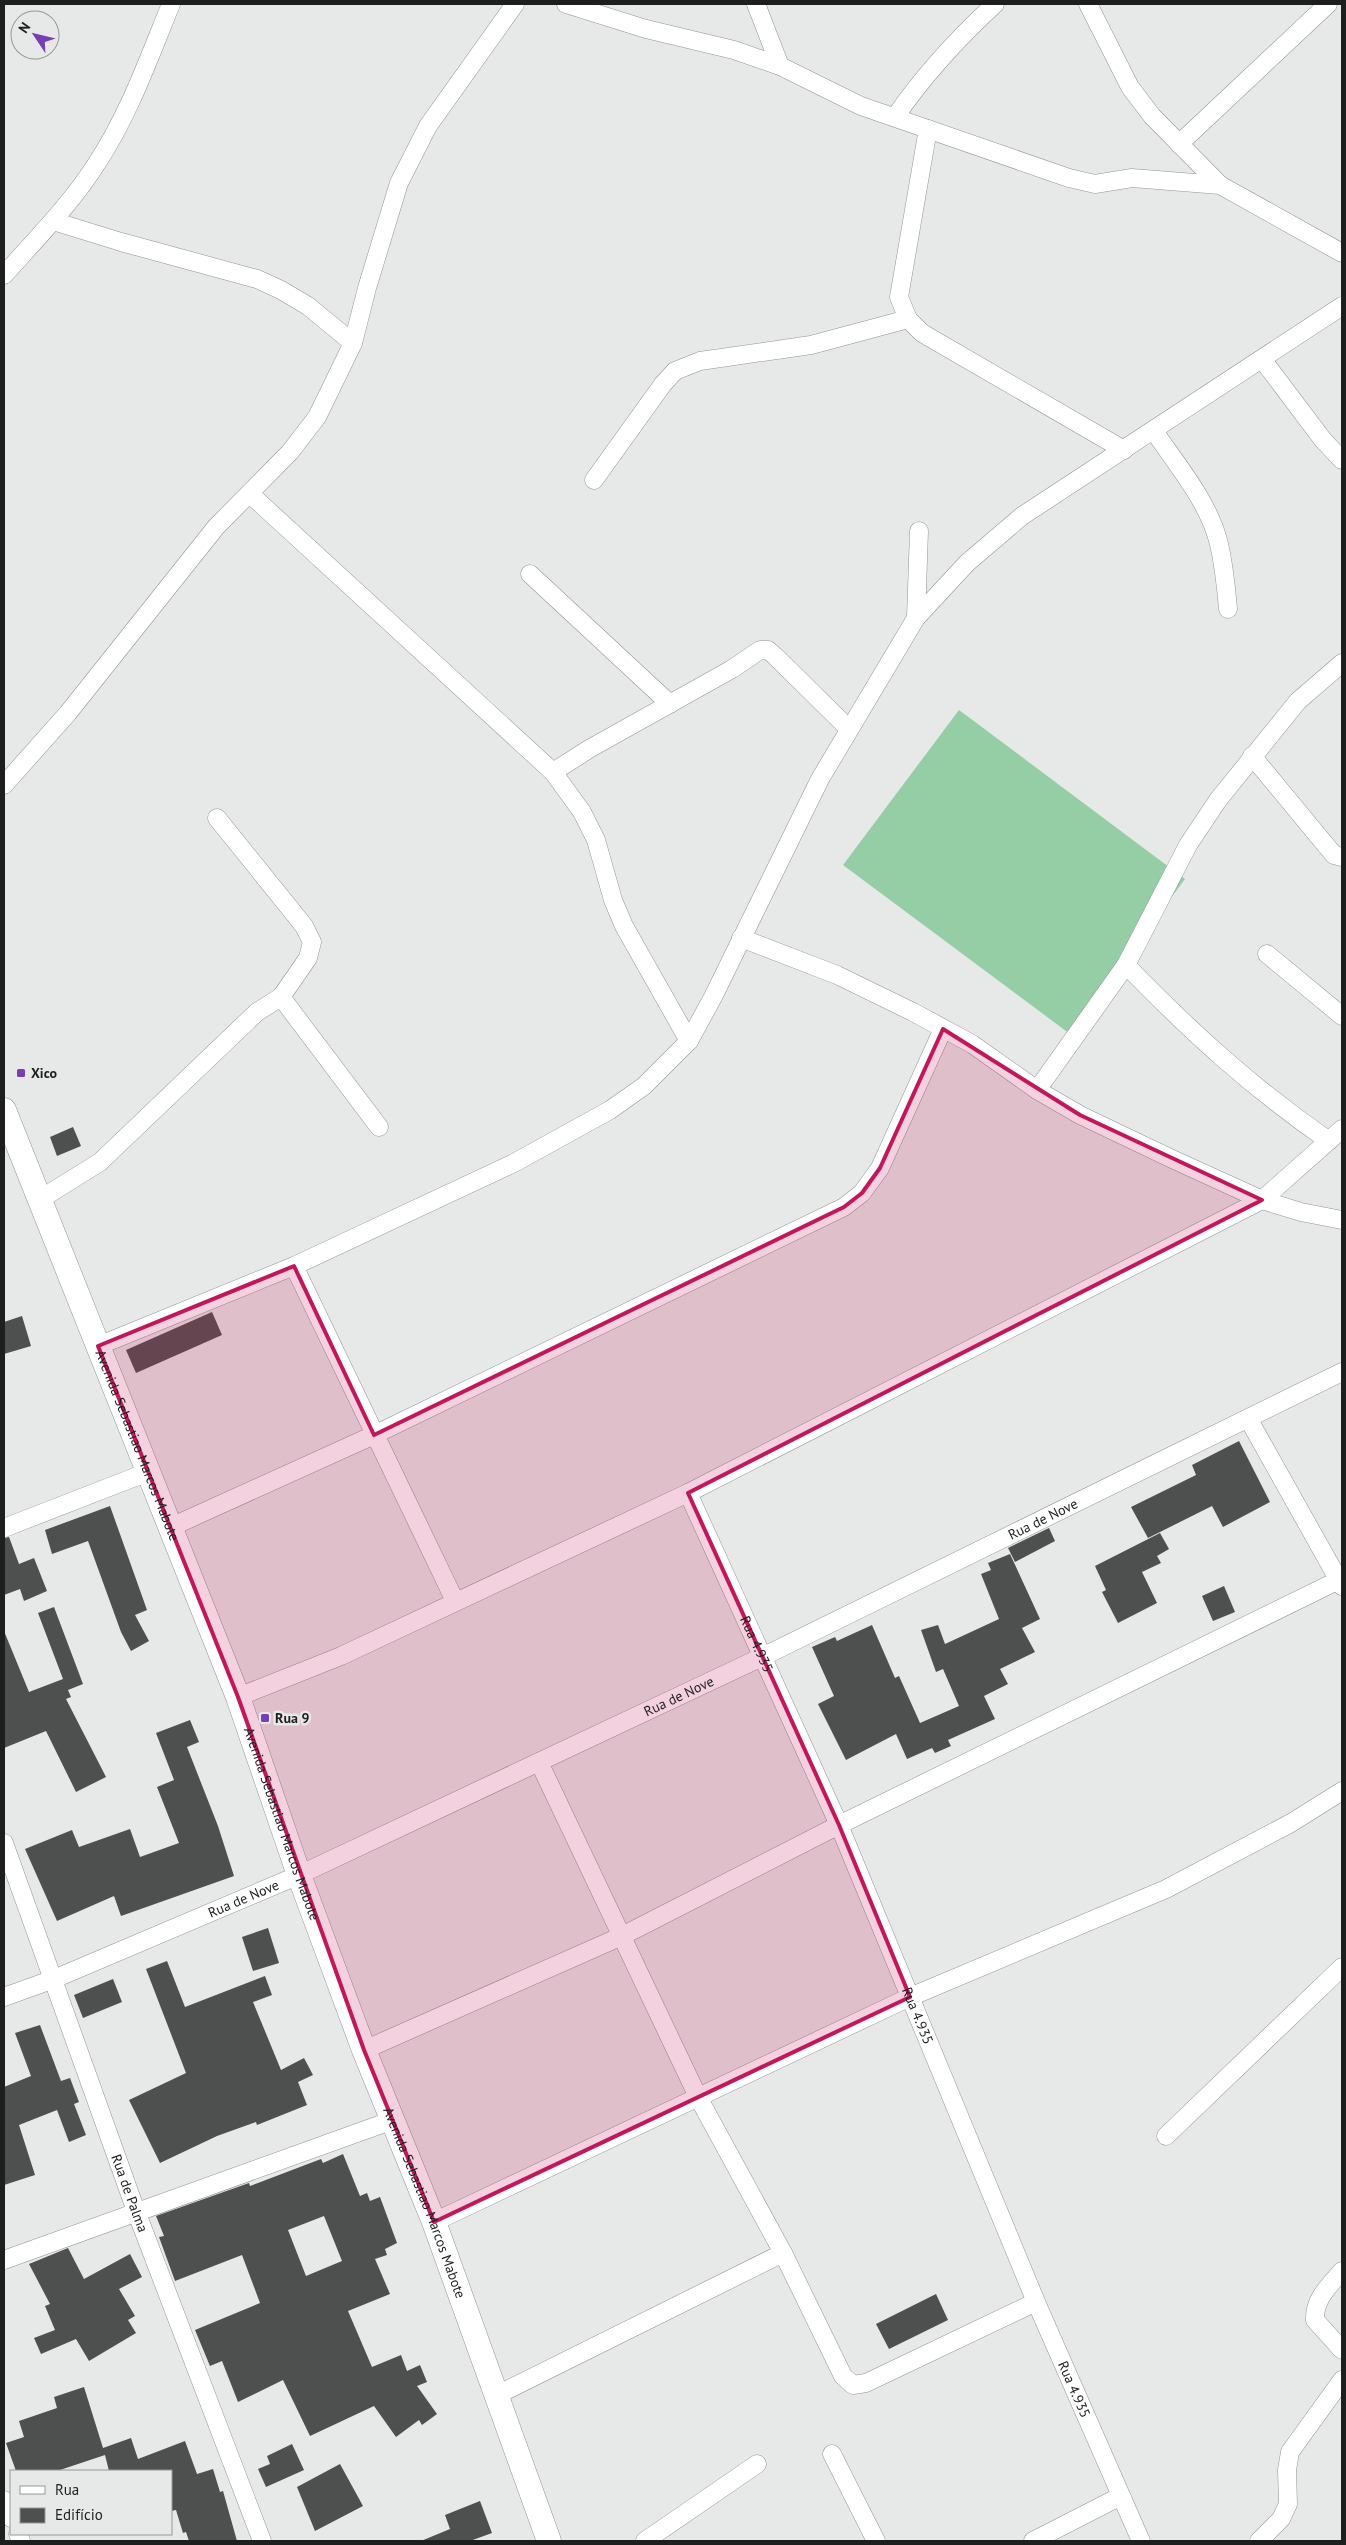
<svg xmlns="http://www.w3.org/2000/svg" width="1346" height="2545" font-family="'PT Sans',sans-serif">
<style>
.pitch{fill:#95cda4}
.building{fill:#4d504e;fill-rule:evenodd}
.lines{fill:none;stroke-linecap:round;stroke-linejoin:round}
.street-casing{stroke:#929593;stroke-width:19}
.secondary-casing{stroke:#929593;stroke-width:25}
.street{stroke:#fff;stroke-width:18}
.secondary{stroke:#fff;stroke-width:24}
.marked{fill:#c2185b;fill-opacity:0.2;stroke:#c2185b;stroke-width:4;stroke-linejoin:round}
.poi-dot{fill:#783fb5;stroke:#e6e9e7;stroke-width:2}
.labels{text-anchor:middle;stroke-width:5;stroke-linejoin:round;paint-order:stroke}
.poi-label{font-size:14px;font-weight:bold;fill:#1d1e1e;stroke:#e6e9e7;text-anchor:start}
.street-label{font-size:14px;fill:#1d1e1e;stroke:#e6e9e7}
</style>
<rect width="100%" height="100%" fill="#e6e9e7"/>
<!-- pitch -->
<path class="pitch" d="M959,710L1185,879L1070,1034L843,865Z"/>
<!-- building -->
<g class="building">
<path d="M73,1127L81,1146L57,1156L50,1137Z"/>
<path d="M212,1312L222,1335L136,1373L126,1350Z"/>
<path d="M22,1316L31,1346L4,1354V1322Z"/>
<path d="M1239,1441L1270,1502L1223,1527L1212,1506L1148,1538L1131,1507L1196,1475L1192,1465Z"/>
<path d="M110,1506L147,1610L135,1615L149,1641L131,1651L121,1632L88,1541L52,1554L45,1530Z"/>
<path d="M1049,1528L1055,1541L1015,1562L1008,1548Z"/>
<path d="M1160,1533L1169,1549L1157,1556L1161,1563L1142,1572L1157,1603L1118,1623L1102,1592L1106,1590L1095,1566Z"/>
<path d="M9,1537L19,1564L34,1558L47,1591L24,1601L20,1589L4,1595V1538Z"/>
<path d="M1010,1554L1040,1619L1022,1628L1035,1652L1000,1669L1008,1684L984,1696L995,1719L948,1740L951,1746L935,1753L932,1748L907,1759L896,1734L846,1760L818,1704L834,1696L812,1647L835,1637L837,1641L872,1625L895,1678L899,1676L920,1723L959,1706L943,1669L936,1672L921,1630L938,1625L945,1644L999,1619L981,1574L991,1570L988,1563Z"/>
<path d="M1224,1586L1235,1612L1213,1621L1202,1596Z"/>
<path d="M54,1607L83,1684L68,1690L71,1697L66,1699L106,1777L76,1792L46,1731L4,1748V1631L29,1692L63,1679L38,1613Z"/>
<path d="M190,1720L199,1742L187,1747L218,1826L234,1876L121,1916L114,1896L57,1921L25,1849L72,1830L79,1847L130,1829L140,1857L179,1843L157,1787L174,1780L156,1733Z"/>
<path d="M268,1928L279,1963L253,1971L242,1937Z"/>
<path d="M167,1961L185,2007L265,1976L272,1995L253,2002L281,2070L304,2058L313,2075L298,2082L307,2105L257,2125L256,2122L217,2136L160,2163L129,2100L186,2073L146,1969Z"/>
<path d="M113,1979L122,2002L83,2018L74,1995Z"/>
<path d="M40,2025L61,2081L70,2078L79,2102L74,2104L86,2135L69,2142L57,2110L19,2125L35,2175L4,2185V2087L31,2076L15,2033Z"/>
<path d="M343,2154L360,2196L367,2193L370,2201L380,2197L397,2243L385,2249L387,2255L375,2259L390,2294L348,2311L372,2367L401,2355L407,2371L420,2365L427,2382L417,2386L437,2414L422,2425L419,2420L396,2437L374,2406L310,2436L283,2380L238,2402L222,2361L210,2366L195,2330L260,2303L242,2255L175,2281L159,2237L164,2236L156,2216L249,2183L250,2186L321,2159L323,2163ZM324,2216L342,2261L306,2276L288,2230Z"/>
<path d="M68,2248L84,2279L130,2254L142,2277L119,2289L135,2316L128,2320L136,2333L89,2361L76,2339L41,2354L34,2338L55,2330L45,2306L50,2304L29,2264Z"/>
<path d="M936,2294L948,2320L889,2349L876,2324Z"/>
<path d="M84,2387L103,2448L131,2438L138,2459L185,2441L197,2474L213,2469L220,2492L223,2491L237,2541H189L186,2532L183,2533L176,2510L171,2511V2471H109L105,2455L57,2471H16L6,2443L24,2437L19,2421L57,2408L54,2397Z"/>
<path d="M292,2444L304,2470L266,2487L258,2469L270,2464L267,2456Z"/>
<path d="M340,2464L363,2506L315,2531L297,2487Z"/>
<path d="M480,2501L492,2533L470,2541H421L450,2529L445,2515Z"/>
</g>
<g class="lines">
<!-- street casing -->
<g class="street-casing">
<g id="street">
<path d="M566,4L646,29L734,50L780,66L861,106L1069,178L1095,184L1132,178L1220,185L1342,253"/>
<path d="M756,4L780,66"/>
<path d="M1088,4L1130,87L1152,116L1220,185"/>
<path d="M895,117C924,75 957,39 995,4"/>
<path d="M928,129L899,297L908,319L922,333L1124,450"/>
<path d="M1179,144L1328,4"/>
<path d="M53,221L121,242L257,279L281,290L308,306L353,343"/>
<path d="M4,275C36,239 71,204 97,163C129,114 149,58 171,4"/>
<path d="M1262,359L1323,440L1342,460"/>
<path d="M1154,431C1177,465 1207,500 1218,540C1224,563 1226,586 1228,609"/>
<path d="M594,480L663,384L675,371L700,361L811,345L908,319"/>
<path d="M250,494L553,772L582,812L596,840L613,900L624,926L689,1041"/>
<path d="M530,574L670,704"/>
<path d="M916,618L919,531"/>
<path d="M1252,756L1334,855L1342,857"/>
<path d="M553,772L589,749L732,669L760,650H768L775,656L849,729"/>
<path d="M4,785L68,713L216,527L290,452L317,417L353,343L367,288L399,183L428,126L515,4"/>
<path d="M217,818L304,926L312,942L308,958L281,997"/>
<path d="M741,938L837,975L913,1012L972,1044L1037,1090L1080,1115L1170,1158L1262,1200L1301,1212L1342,1220"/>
<path d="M1267,954L1342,1016"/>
<path d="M1126,965C1191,1032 1251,1087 1329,1141"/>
<path d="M1037,1090L1126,965L1188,845L1218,800L1298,701L1342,663"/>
<path d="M39,1200L100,1162L257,1012L281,997L379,1127"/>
<path d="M294,1266L455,1601"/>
<path d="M98,1346L294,1266L514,1163L610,1110L644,1086L689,1041L713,997L820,779L916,618L967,563L1022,516L1342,306"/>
<path d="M1249,1420L1342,1586"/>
<path id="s1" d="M688,1493L839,1825L1036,2302L1141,2541"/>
<path d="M171,1527L374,1435L844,1207L862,1193L880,1168L943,1029"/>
<path d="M4,1528L148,1472"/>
<path d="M238,1697L341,1656L688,1493L1262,1200L1342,1129"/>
<path d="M539,1762L698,2097L783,2253L843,2376L853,2385L866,2383L1036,2302"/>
<path id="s2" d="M4,1843L136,2211L262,2541"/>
<path id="s3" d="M4,1997L54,1979L299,1875L764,1656L1342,1372"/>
<path d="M364,2050L622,1936L839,1825L1339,1580"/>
<path d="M1166,2136L1342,1967"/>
<path d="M434,2222L910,1997L1166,1889L1291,1823L1342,1791"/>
<path d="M4,2260L393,2120"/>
<path d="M1342,2271C1329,2286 1314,2299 1315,2320L1342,2350"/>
<path d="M497,2395L783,2253"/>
<path d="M832,2454L876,2541"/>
<path d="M4,2500L11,2518"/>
<path d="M18,2534L21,2541"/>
<path d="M645,2541L757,2464"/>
<path d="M1033,2541L1121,2496"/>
<path d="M1259,2541L1281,2519L1288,2504L1287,2470L1290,2452L1342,2380"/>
</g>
</g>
<!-- secondary casing -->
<g class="secondary-casing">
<g id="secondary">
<path id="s4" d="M4,1110L238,1697L299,1875L364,2050L434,2222L549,2541"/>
</g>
</g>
<!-- street -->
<use href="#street" class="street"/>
<!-- secondary -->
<use href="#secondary" class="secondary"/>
</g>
<!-- marked area -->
<path class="marked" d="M943,1029L1080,1115L1262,1200L688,1493L839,1825L910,1997L434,2222L364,2050L238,1697L98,1346L294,1266L374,1435L844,1207L862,1193L880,1168Z"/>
<!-- markers -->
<g class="poi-dot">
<rect x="16" y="1068" width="10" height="10" rx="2.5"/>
<rect x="260" y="1713" width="10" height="10" rx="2.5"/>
</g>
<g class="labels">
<!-- poi labels -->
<g class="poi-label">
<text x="31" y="1078">Xico</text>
<text x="275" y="1723">Rua 9</text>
</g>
<!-- street labels -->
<g class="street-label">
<text dy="5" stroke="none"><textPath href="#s4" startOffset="361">Avenida Sebastiao Marcos Mabote</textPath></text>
<text dy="5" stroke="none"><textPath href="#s3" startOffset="1144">Rua de Nove</textPath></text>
<text dy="5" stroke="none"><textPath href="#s1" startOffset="166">Rua 4.935</textPath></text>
<text dy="5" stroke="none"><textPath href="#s3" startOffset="739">Rua de Nove</textPath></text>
<text dy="5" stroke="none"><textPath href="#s4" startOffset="766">Avenida Sebastiao Marcos Mabote</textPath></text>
<text dy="5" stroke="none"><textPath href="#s3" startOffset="259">Rua de Nove</textPath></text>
<text dy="5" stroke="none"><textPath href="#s1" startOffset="571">Rua 4.935</textPath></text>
<text dy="5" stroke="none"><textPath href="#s2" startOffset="372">Rua de Palma</textPath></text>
<text dy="5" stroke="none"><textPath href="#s4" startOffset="1171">Avenida Sebastiao Marcos Mabote</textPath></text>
<text dy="5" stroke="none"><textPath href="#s1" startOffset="976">Rua 4.935</textPath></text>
</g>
</g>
<!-- border -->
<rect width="1346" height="2545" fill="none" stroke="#1d1e1e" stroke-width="10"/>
<!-- legend -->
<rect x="10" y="2470" width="162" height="65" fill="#e6e9e7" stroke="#969897"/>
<rect x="20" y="2486" width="25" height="8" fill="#ffffff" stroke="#969897"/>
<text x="55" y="2495" font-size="15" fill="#1d1e1e">Rua</text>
<rect x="20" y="2508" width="25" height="15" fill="#4d504e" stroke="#969897"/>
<text x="55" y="2520" font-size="15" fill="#1d1e1e">Edifício</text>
<!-- north arrow -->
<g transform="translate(35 35) rotate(305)"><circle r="24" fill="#e6e9e7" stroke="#969897"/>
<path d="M0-4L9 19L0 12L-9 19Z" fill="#783fb5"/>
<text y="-8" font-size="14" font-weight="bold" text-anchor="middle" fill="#1d1e1e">N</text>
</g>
</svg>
